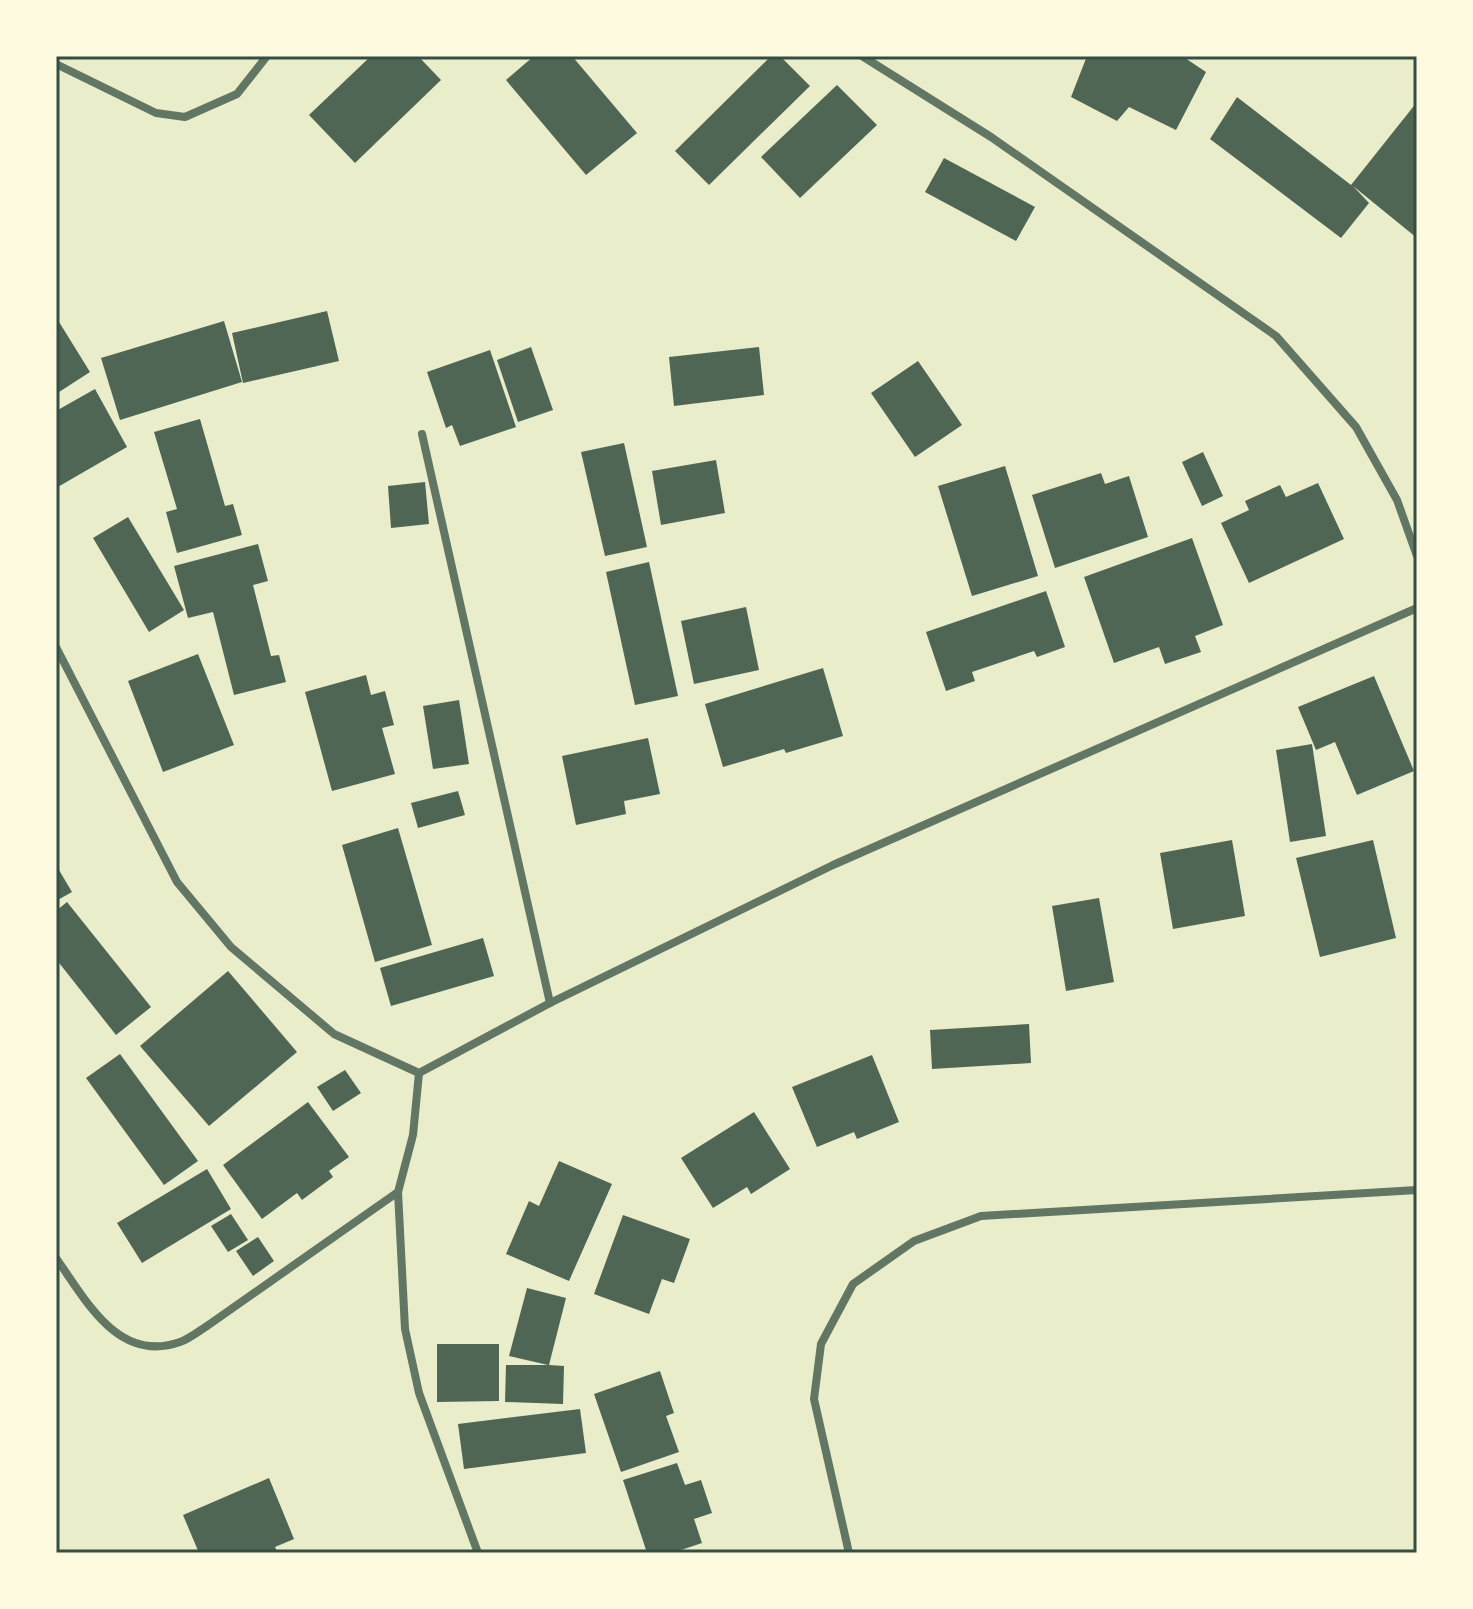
<svg xmlns="http://www.w3.org/2000/svg" width="1473" height="1609" font-family="'PT Serif',serif">
<style>
.building{fill:#4f6655}
.lines{fill:none;stroke-linecap:round;stroke-linejoin:round}
.minor{stroke:#617663;stroke-width:8}
.neatline{fill:none;stroke:#344e41;stroke-width:3}
</style>
<rect width="100%" height="100%" fill="#e9edc9"/>
<!-- building -->
<g class="building">
<path d="M371,56H418L441,80L355,163L309,115Z"/>
<path d="M534,56H572L637,133L586,175L506,80Z"/>
<path d="M771,56H780L810,86L709,185L675,151Z"/>
<path d="M1087,56H1182L1206,72L1176,130L1129,107L1117,121L1071,97Z"/>
<path d="M837,85L877,125L800,198L761,157Z"/>
<path d="M1237,97L1351,185L1417,102V238L1353,186L1369,203L1341,238L1210,139Z"/>
<path d="M944,158L1035,207L1016,241L925,192Z"/>
<path d="M327,311L339,361L243,383L232,333Z"/>
<path d="M56,317L90,372L56,394Z"/>
<path d="M224,321L242,382L120,420L101,358Z"/>
<path d="M531,347L553,410L518,422L497,360Z"/>
<path d="M759,347L764,395L674,406L669,357Z"/>
<path d="M490,350L516,427L460,446L452,425L446,428L427,372Z"/>
<path d="M918,361L962,425L915,457L871,393Z"/>
<path d="M95,389L127,447L56,488V411Z"/>
<path d="M200,419L225,506L233,504L242,535L177,553L166,512L177,509L154,432Z"/>
<path d="M624,443L647,547L605,556L581,452Z"/>
<path d="M1203,452L1223,496L1202,506L1182,462Z"/>
<path d="M716,460L725,513L661,525L652,471Z"/>
<path d="M1005,466L1038,576L972,596L938,486Z"/>
<path d="M1101,473L1105,484L1129,476L1148,537L1055,568L1032,495Z"/>
<path d="M425,482L429,524L391,528L388,486Z"/>
<path d="M1318,483L1344,539L1249,583L1221,523L1249,510L1245,501L1280,485L1286,497Z"/>
<path d="M128,517L184,610L149,632L93,538Z"/>
<path d="M1192,538L1223,625L1195,636L1201,652L1165,664L1159,647L1114,663L1084,577Z"/>
<path d="M258,544L268,581L253,585L271,656L279,655L286,682L234,695L213,612L188,618L174,566Z"/>
<path d="M649,562L678,696L635,705L606,572Z"/>
<path d="M1046,591L1065,647L1037,657L1034,651L972,672L975,681L946,691L926,632Z"/>
<path d="M746,607L759,670L694,684L681,621Z"/>
<path d="M198,654L234,745L163,772L128,681Z"/>
<path d="M823,668L843,736L786,753L784,749L723,767L705,704Z"/>
<path d="M366,675L371,695L385,691L394,725L382,728L395,774L332,791L305,692Z"/>
<path d="M1374,676L1414,771L1357,795L1335,742L1316,750L1298,707Z"/>
<path d="M459,700L469,764L433,769L423,706Z"/>
<path d="M648,738L660,794L624,801L626,814L576,825L562,756Z"/>
<path d="M1312,744L1326,836L1290,842L1276,750Z"/>
<path d="M458,791L465,815L418,828L411,803Z"/>
<path d="M398,828L432,945L375,962L342,845Z"/>
<path d="M1232,840L1245,916L1173,929L1160,853Z"/>
<path d="M1373,840L1396,938L1320,957L1296,858Z"/>
<path d="M56,865L72,892L56,901Z"/>
<path d="M1099,898L1114,982L1066,991L1052,906Z"/>
<path d="M67,902L151,1007L116,1035L56,959V911Z"/>
<path d="M483,938L494,976L391,1006L380,968Z"/>
<path d="M228,971L297,1052L209,1126L140,1046Z"/>
<path d="M1029,1024L1031,1063L932,1069L930,1030Z"/>
<path d="M120,1054L198,1161L164,1185L86,1078Z"/>
<path d="M872,1055L899,1122L857,1139L854,1132L817,1147L792,1087Z"/>
<path d="M345,1070L361,1093L333,1111L317,1087Z"/>
<path d="M308,1102L349,1157L329,1171L333,1177L302,1200L297,1193L262,1219L223,1165Z"/>
<path d="M754,1112L790,1169L751,1194L747,1187L713,1208L681,1158Z"/>
<path d="M559,1161L612,1184L569,1281L506,1254L529,1201L539,1206Z"/>
<path d="M207,1169L231,1209L142,1263L117,1223Z"/>
<path d="M231,1214L248,1240L228,1252L211,1226Z"/>
<path d="M623,1215L690,1239L674,1283L662,1279L649,1314L594,1294Z"/>
<path d="M258,1237L274,1261L253,1276L236,1251Z"/>
<path d="M527,1288L566,1298L549,1365L564,1366L563,1404L505,1402L506,1365H548L509,1356Z"/>
<path d="M437,1344H499V1401L437,1402Z"/>
<path d="M660,1371L674,1413L666,1416L679,1452L621,1472L594,1394Z"/>
<path d="M580,1409L586,1453L464,1469L458,1424Z"/>
<path d="M677,1463L685,1485L701,1480L712,1513L694,1519L702,1543L672,1553H647L623,1480Z"/>
<path d="M269,1478L294,1539L275,1547L278,1553H199L183,1515Z"/>
</g>
<g class="lines">
<!-- minor -->
<g class="minor">
<path d="M862,56L991,137L1276,336L1356,427L1397,500L1417,556"/>
<path d="M56,64L156,113L185,117L237,94L267,56"/>
<path d="M422,434L550,1003"/>
<path d="M56,647L177,882L231,947L334,1034L419,1073L550,1003L833,865L1417,608"/>
<path d="M419,1073L413,1135L398,1192L405,1329L419,1393L478,1553"/>
<path d="M56,1258C86,1300 118,1364 180,1342C189,1339 199,1331 207,1326L398,1192"/>
<path d="M849,1553L814,1399L821,1344L853,1284L914,1241L981,1216L1417,1190"/>
</g>
</g>
<!-- border -->
<rect width="1473" height="1609" fill="none" stroke="#fefae0" stroke-width="116"/>
<rect x="58" y="58" width="1357" height="1493" class="neatline"/>
</svg>
